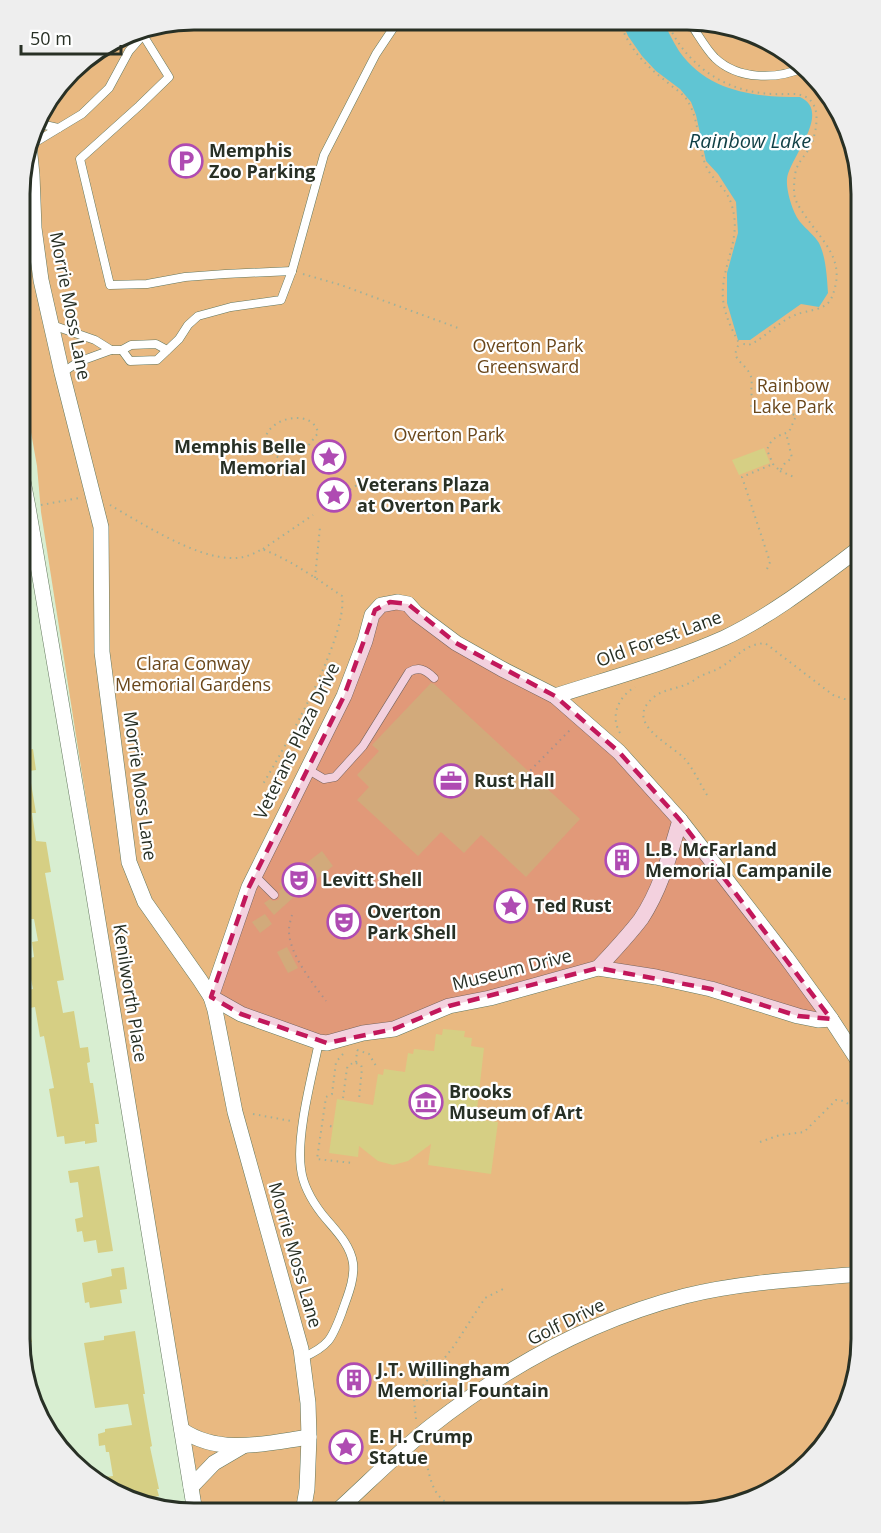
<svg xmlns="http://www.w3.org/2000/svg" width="881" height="1533" font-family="'Open Sans',sans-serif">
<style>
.green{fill:#e9b981}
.water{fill:#60c5d3}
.building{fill:#d6cf84}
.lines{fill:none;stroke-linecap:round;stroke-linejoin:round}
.lane-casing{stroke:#63775e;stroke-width:9}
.street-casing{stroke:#63775e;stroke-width:16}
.path{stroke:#a0b19a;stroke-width:2;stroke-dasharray:1.5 4.5;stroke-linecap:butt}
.lane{stroke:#fff;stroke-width:8}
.street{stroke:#fff;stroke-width:15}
.marked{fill:#c2185b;fill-opacity:0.2;stroke:#c2185b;stroke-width:4.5;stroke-dasharray:12 8;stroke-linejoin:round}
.labels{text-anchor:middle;stroke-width:4.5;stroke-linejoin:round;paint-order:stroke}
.poi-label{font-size:18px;font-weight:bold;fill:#283025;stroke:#fff;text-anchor:start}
.street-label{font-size:18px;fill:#283025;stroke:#fff}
.park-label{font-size:18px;fill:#6a471b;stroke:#fff}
.water-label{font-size:20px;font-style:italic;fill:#0f3f45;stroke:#fff}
.rim{fill:none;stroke:#283025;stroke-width:3}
</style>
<rect width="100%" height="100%" fill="#d8eed1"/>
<!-- green -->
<path class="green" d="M194,20L721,23L802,63L852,138L861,194V1351L825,1445L743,1504L687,1513L202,1512L104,914L41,512L37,466L21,376V172L38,117L79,63L128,33Z"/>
<!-- water -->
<path class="water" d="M624,22H663C669,32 673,42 679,51C708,92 754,97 800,97C833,112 789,158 787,179C786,191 793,214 801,223C806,229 815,236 819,243C826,257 827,278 828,293L819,307L801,304L750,340H738L727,303V273L738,233L736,202L718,174L706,161L696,115L691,102L680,89L656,71L642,56L628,36L624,27Z"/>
<!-- building -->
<g class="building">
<path d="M764,448L770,463L739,475L732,460Z"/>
<path d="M431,683L434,684L580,819L526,877L481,835L464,853L441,832L418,856L357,800L369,787L357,775L379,751L372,745Z"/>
<path d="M33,749L36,770L29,771L36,813H32L36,841L46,842L51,872L45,873L64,980L57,981L63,1013L74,1011L80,1048L88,1047L90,1062L87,1063L90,1083H93L99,1124H95L97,1142L85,1144V1141L65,1144L64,1136L57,1137L49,1089L54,1088L44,1036L40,1037L35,1007L25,1009L22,991L33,989L27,959L34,957L32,942L38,941L34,919H20V751Z"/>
<path d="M322,851L333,866L296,895L274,915L264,903L270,899L273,901L278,900L280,896L279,891L283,888L279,884Z"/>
<path d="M265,914L272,924L260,933L252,922Z"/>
<path d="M287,947L298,968L288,973L277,952Z"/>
<path d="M443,1029L465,1031L464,1037L472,1038L471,1046L484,1048L476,1119L498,1122L491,1174L428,1165L431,1144L408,1161L393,1165L378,1161L359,1146L358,1157L329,1153L337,1099L373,1105L378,1074L383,1075L384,1069L405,1072L408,1053L413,1054L414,1049L434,1051L436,1034L442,1035Z"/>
<path d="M99,1166L113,1251L98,1253L96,1240L84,1242L82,1231L77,1232L75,1219L83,1217L78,1182L70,1183L68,1171Z"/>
<path d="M124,1267L127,1289L120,1290L122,1303L90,1308L89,1302L85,1303L82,1283L112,1276L111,1269Z"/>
<path d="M29,1323L32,1342L20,1344V1324Z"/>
<path d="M135,1331L145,1394H143L152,1446L150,1447L159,1489H157L159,1496L143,1499L97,1478L113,1476L109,1452H106L105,1445L99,1446L98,1434L105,1432V1429L132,1425L128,1404L95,1408L84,1343L104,1340V1336Z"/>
</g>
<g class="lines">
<!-- lane casing -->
<g class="lane-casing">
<g id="lane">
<path d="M690,23C698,34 705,48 715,58C738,80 777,80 805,67"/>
<path d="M155,27L143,35L169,77L139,106L80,159L110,285L147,284L185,277L225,274L292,271"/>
<path d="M36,123L58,128"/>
<path d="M29,146L82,114L109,88L129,51L143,35"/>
<path d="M52,325L95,340L111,350"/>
<path d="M122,350L130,361L157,360L179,339L188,325L198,316L231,307L281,300L292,271L324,155L376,54L398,21"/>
<path d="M62,373L78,362L111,350H122L131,345L156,344L167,350"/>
<path d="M307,769L324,779L335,777L363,746L409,672C419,666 426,670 434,678"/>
<path d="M254,875L274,895"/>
<path d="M302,1358C329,1346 332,1339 342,1312C347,1297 355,1280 353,1263C350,1243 334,1229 322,1214C312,1201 303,1185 301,1169C296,1135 312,1076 319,1042"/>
</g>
</g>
<!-- street casing -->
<g class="street-casing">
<g id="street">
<path d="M29,145L32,175L34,228L41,280L62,373L101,527L102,652L129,862L145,902L200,980L211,997L215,1010L235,1112L301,1349L308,1403L309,1437L307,1489L303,1512"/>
<path d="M21,481H23L28,507L89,866L195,1512"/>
<path d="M555,696C611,678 670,662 724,638C773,615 818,579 861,547"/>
<path d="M598,968C613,952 628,936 641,919C661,889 670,854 680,820"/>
<path d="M211,997L249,887L344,696L365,641L372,615L381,605L397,602L408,604L416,613L456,643L502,669L555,696L619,752L680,820L786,957L831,1019L861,1065"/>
<path d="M211,997L241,1014L319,1042L327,1043L363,1033L394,1029L449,1006L490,998L598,968L656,977L711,989L798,1016L818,1020L831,1019"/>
<path d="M182,1430C220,1456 267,1443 309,1437"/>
<path d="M191,1487L214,1463L243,1446"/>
<path d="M336,1512C367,1484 397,1453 430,1427C505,1368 592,1320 685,1296C742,1282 802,1279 861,1274"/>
</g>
</g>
<!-- path -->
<g class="path">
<path d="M620,22C628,48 646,66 667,82C673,88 683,93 687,100C700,120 697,145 706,166C712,180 726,187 731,203C742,235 726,256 723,287C721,308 730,326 739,343L735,354C738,362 746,366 750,374C754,382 749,391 753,399L751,407L753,411L762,415L770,412L774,405H778L796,416L789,432C777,436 771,438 767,450L773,464L780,471L785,463L792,458L786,433"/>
<path d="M667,22C686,66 727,93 774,94C786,95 799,91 809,99C821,109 816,131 812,143C808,153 799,160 796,170C794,178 794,186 794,193C795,201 799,207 804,214C823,243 848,260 831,299C825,311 806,310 795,315C778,322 766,337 749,345L739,343"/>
<path d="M303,274L341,285L458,328"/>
<path d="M285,467L279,458L265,448C259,418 313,406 318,433L308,446"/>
<path d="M780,471L794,477"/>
<path d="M345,493L360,483"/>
<path d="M41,505L79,498"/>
<path d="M110,505C141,523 194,557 230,558C242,559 252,555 262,549C291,560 317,579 342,596C348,637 285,747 263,784"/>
<path d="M263,549L313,515"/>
<path d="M767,569L770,562L742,477L773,464"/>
<path d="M315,578L320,527"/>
<path d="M620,733C610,716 618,697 635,687"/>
<path d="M522,779L570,730"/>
<path d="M707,795C700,784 694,770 685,759C671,744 622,723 654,697C665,688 681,689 693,681C703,673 712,673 721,667C739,656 743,645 765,643L833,695L844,699L861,700"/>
<path d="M292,915C291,919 289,925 289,929C288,953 312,982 326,1001"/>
<path d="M357,1050L369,1054L376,1066"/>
<path d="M343,1054L336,1062L332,1094L326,1097L317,1159L352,1163"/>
<path d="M356,1063L361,1065L362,1068L359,1099"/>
<path d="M343,1098L347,1068L350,1064L356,1063L357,1050"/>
<path d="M253,1114L291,1121"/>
<path d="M330,1126L333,1127"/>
<path d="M760,1142L780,1135L804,1132L836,1100C846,1099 854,1109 861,1116"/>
<path d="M416,1419L414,1400L418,1392L454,1346L485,1298L503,1289"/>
<path d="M424,1451C431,1482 432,1507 471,1509"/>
</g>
<!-- lane -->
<use href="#lane" class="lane"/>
<!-- street -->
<use href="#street" class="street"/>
</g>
<!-- marked area -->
<path class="marked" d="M390,602L408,604L456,643L555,696L619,752L680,820L831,1019L798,1016L711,989L598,968L449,1006L394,1029L327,1043L241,1014L211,997L249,887L344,696L375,610Z"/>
<!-- icons -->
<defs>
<g id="parking-ring" transform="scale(1.725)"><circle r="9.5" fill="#fff" stroke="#af4bb2" stroke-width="1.5"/><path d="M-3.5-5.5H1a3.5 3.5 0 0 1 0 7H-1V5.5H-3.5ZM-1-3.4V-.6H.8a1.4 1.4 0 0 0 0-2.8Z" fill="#af4bb2"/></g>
<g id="sight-ring" transform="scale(1.725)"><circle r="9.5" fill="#fff" stroke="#af4bb2" stroke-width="1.5"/><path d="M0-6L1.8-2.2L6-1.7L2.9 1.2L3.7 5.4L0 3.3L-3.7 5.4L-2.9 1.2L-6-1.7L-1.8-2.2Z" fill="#af4bb2"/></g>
<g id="office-ring" transform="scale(1.725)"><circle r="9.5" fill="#fff" stroke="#af4bb2" stroke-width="1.5"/><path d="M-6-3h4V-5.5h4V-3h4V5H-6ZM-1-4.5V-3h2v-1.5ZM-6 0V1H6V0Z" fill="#af4bb2"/></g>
<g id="building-ring" transform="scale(1.725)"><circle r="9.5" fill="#fff" stroke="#af4bb2" stroke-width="1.5"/><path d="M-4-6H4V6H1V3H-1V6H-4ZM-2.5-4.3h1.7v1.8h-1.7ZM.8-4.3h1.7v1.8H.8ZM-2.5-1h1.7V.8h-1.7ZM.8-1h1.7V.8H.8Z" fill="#af4bb2"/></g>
<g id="theatre-ring" transform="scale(1.725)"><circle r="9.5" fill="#fff" stroke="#af4bb2" stroke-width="1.5"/><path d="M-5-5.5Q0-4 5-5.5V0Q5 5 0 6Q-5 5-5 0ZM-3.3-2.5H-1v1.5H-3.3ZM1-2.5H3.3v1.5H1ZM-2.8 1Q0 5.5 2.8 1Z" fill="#af4bb2"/></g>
<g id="museum-ring" transform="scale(1.725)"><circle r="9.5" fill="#fff" stroke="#af4bb2" stroke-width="1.5"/><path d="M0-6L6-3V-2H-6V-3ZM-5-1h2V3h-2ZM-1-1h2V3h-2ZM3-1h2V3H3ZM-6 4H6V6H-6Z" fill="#af4bb2"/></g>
</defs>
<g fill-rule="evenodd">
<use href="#parking-ring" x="186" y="161"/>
<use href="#sight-ring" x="329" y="457"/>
<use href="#sight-ring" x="334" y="495"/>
<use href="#office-ring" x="451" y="781"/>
<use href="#building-ring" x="622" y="860"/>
<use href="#theatre-ring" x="299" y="880"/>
<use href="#sight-ring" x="511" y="906"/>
<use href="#theatre-ring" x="344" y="922"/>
<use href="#museum-ring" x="426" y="1102"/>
<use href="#building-ring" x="354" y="1380"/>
<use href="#sight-ring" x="346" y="1447"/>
</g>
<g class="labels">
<!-- poi labels -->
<g class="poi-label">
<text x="209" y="157">Memphis<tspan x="209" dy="21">Zoo Parking</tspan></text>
<text x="306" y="453" text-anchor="end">Memphis Belle<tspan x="306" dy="21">Memorial</tspan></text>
<text x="357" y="491">Veterans Plaza<tspan x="357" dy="21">at Overton Park</tspan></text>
<text x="474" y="787">Rust Hall</text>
<text x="645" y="856">L.B. McFarland<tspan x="645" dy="21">Memorial Campanile</tspan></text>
<text x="322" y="886">Levitt Shell</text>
<text x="534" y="912">Ted Rust</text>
<text x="367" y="918">Overton<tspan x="367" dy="21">Park Shell</tspan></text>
<text x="449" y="1098">Brooks<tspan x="449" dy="21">Museum of Art</tspan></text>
<text x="377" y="1376">J.T. Willingham<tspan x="377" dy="21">Memorial Fountain</tspan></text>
<text x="369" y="1443">E. H. Crump<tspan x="369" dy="21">Statue</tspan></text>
</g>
<!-- street labels -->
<g class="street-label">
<text transform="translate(70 306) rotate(79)" y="6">Morrie Moss Lane</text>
<text transform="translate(659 639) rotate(-20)" y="6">Old Forest Lane</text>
<text transform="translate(297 741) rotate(-64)" y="6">Veterans Plaza Drive</text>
<text transform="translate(140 786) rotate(82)" y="6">Morrie Moss Lane</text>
<text transform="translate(512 970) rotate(-14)" y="6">Museum Drive</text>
<text transform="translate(130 993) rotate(81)" y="6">Kenilworth Place</text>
<text transform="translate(295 1255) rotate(74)" y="6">Morrie Moss Lane</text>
<text transform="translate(566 1322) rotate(-26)" y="6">Golf Drive</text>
</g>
<!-- park labels -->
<g class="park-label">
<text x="528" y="352">Overton Park<tspan x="528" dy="21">Greensward</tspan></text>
<text x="793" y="392">Rainbow<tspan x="793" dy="21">Lake Park</tspan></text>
<text x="449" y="441">Overton Park</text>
<text x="193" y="670">Clara Conway<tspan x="193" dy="21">Memorial Gardens</tspan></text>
</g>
<!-- water labels -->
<g class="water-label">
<text x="750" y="148">Rainbow Lake</text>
</g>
</g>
<!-- crop -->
<path d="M0 0H881V1533H0ZM194 30H687A164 164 0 0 1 851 194V1339A164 164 0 0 1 687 1503H194A164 164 0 0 1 30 1339V194A164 164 0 0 1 194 30Z" fill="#eee" fill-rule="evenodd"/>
<path class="rim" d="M194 30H687A164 164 0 0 1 851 194V1339A164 164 0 0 1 687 1503H194A164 164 0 0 1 30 1339V194A164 164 0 0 1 194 30Z"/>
<!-- scale -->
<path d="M21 45v9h100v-9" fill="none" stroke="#283025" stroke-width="3"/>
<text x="30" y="45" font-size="18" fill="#283025" stroke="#ffffff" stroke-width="4.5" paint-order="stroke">50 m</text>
</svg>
